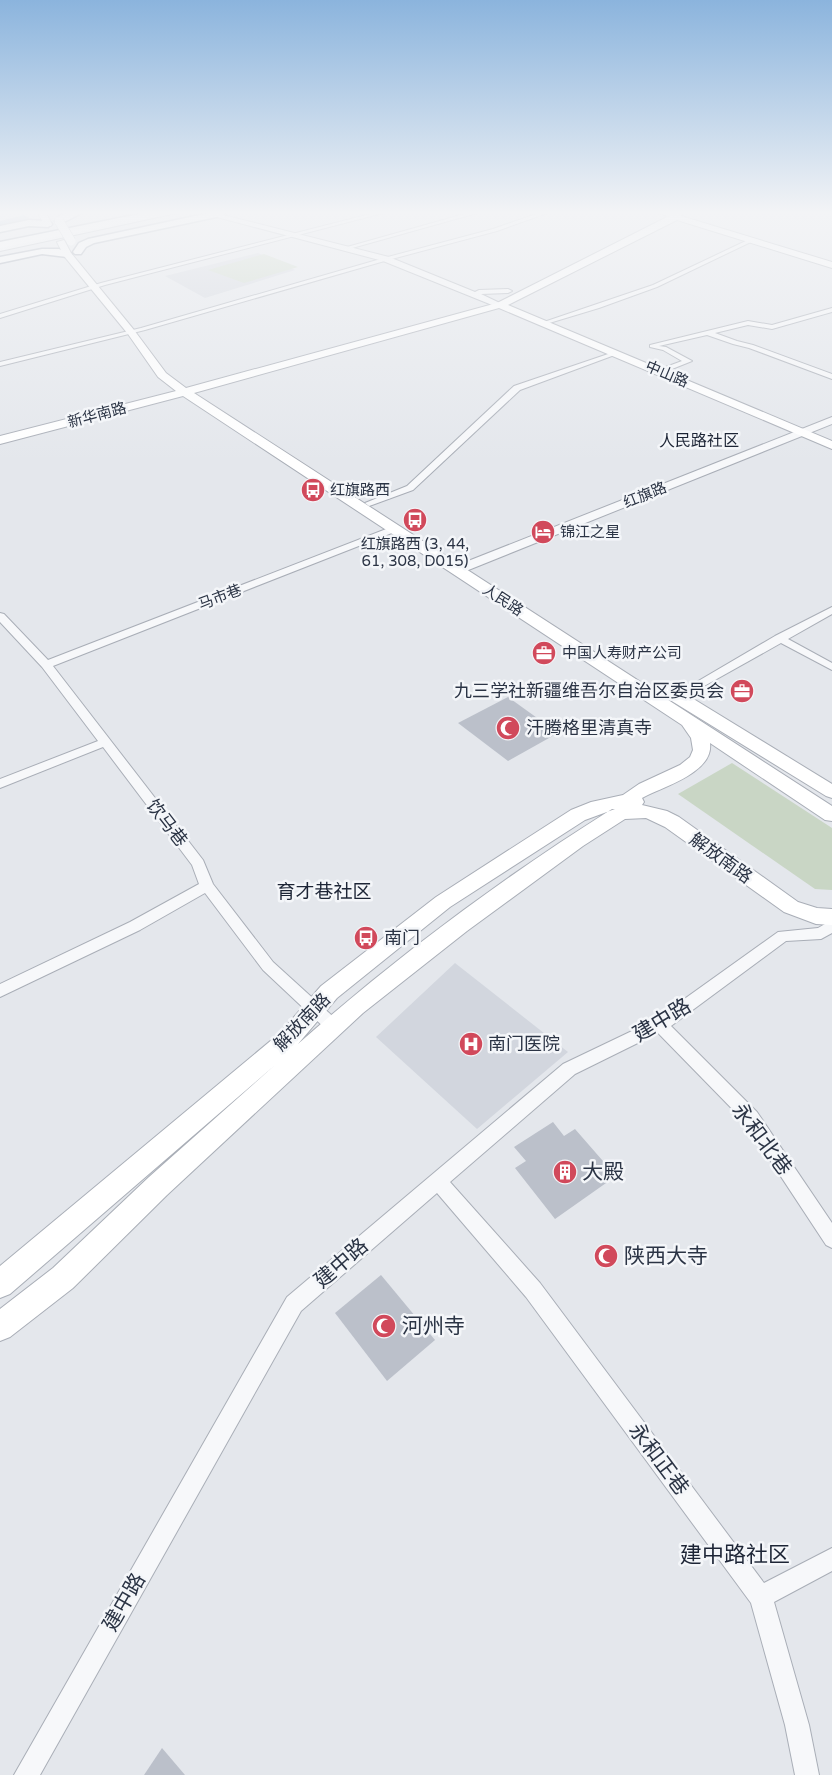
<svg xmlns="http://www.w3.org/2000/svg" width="832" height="1775" font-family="'Varela Round','Noto Sans SC',sans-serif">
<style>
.built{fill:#d2d6de}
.green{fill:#c9d6c5}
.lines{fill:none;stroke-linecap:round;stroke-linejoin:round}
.river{fill:#9fb4cc;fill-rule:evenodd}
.building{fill:#bbc0ca}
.minor-casing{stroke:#a9aeb7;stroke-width:2}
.tertiary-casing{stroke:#a9aeb7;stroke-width:2}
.secondary-casing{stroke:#a9aeb7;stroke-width:2}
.trunk-casing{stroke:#8b94a3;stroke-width:3}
.minor{fill:#f7f8fa;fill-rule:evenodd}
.tertiary{fill:#f7f8fa;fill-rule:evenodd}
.secondary{fill:#fff;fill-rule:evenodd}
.trunk{fill:#fff;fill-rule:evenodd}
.secondary-bridge-casing{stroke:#a9aeb7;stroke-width:10;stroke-linecap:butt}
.secondary-bridge{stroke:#fff;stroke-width:9}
.labels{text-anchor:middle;stroke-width:5;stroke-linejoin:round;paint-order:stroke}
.far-street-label{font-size:15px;fill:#2b3445;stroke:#f4f6f9}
.far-poi-label{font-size:15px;fill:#2b3445;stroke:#f4f6f9;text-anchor:start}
.far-neighbourhood-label{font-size:16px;fill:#1d2536;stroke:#f4f6f9}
.poi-label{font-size:18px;fill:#2b3445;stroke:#f4f6f9;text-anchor:start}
.street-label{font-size:18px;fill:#2b3445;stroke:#f4f6f9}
.neighbourhood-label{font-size:19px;fill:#1d2536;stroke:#f4f6f9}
.near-street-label{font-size:21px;fill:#2b3445;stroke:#f4f6f9}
.near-poi-label{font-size:21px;fill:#2b3445;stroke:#f4f6f9;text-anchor:start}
.near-neighbourhood-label{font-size:22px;fill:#1d2536;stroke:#f4f6f9}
</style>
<rect width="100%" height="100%" fill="#e4e7ec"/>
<!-- built -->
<g class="built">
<path d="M258,253L295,270L205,298L165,276Z"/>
<path d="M455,963L568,1052L477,1129L376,1037Z"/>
</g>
<!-- green -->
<g class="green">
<path d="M264,254L298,267L244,283L208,270Z"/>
<path d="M732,763L832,828V890L815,889L678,794Z"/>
</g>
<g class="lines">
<!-- river -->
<path class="river" d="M24,215L29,218L28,220L0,227V221Z"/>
</g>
<!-- building -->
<g class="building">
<path d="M508,697L558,733L508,761L458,723Z"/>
<path d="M553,1122L564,1136L575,1129L616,1176L555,1219L515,1168L526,1161L514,1147Z"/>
<path d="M381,1275L435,1340L387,1381L335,1313Z"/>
<path d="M162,1748L185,1775H144Z"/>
</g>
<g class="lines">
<!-- minor casing -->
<g class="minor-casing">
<g id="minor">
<path d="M374,213H383L105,285L0,318V314L101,283Z"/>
<path d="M468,213H477L345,250L340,249Z"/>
<path d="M539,213H547L497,231L388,260L145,330L0,366V362L141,328L384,258L493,229Z"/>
<path d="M750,239L755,240L657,287L599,308L546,324L541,323L653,285Z"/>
<path d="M832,308V312L772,329L748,325L715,333L737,341L753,345L832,374V379L749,348L733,344L707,335L659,346L666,347L692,361L662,373L655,371L682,361L663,350L650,347V345L748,321L772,325Z"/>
<path d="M614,352L620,353L520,390L413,490L372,505L369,506L365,503L407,486L514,386Z"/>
<path d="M394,526L399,529L397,531L53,666L203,860L213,884L273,962L339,1022L342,1027L339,1032L334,1033L329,1032L263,970L205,893L140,930L0,997V984L130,922L199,884L192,865L103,747L0,788V779L98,741L42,667L0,622V613L4,614L48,660Z"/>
<path d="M832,607V614L788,639L832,663V670L781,643L681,699H673L671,697L775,636Z"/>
<path d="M832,920V933L821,939L786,941L671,1026L757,1112L832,1223V1248L826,1245L745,1122L658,1033L575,1074L450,1182L540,1283L764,1583L832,1548V1571L774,1602L809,1725L819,1775H795L785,1725L751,1603L526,1297L437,1193L301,1311L40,1775H14L287,1297L563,1064L655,1020L778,932L818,928Z"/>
</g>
</g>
<!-- tertiary casing -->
<g class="tertiary-casing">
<g id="tertiary">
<path d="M164,213H177L0,251V247Z"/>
<path d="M215,213L389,257L475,292L479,290L508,289L512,291L508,293L481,294L504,305L497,307L383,261L213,216V214Z"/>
<path d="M659,213H669L679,217L676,219Z"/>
<path d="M832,417V424L461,573H453L451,570L453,567Z"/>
</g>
</g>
<!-- secondary casing -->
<g class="secondary-casing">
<g id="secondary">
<path d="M38,213H46L52,224L51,226H45Z"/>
<path d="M675,213H683L681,216L832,262V268L677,220L508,305L832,441V449L499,308L194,393L832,806V821L825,820L710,743C714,773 662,787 642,798L644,802L642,805L667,811L679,817L798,902L817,908L832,909V925L816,924L784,912L665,827L646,818L625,819L583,846L467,931L363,1013L167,1195L73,1288L10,1337L0,1341V1309L53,1268L149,1177L275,1065L10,1294L0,1298V1266L280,1033L321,986L436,897L571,810L591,802L623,795L639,784L680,765L690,757L693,750L691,738L682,725L183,396L0,444V436L176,391L158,377L128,334L64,256L57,242L64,240L71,253L134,330L166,373L186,388L497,303ZM612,809C502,878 395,958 298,1044L337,998L450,907L585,820L615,809Z"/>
<path d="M668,686L674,687L832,784V798L826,796L662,695L660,691L662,687Z"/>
</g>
</g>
<!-- trunk casing -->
<g class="trunk-casing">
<g id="trunk">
<path d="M69,213H82L62,223L55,221L61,215Z"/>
<path d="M144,213H161L157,216L0,248V242Z"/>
<path d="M209,213H225L221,216L94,243L86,247L81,254H75L73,252L79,243L88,239Z"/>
<path d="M29,220L48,221L52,224L48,227L29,226L0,232V226Z"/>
<path d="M42,249H59L72,254L67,257L42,254L0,263V257Z"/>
</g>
</g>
<!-- minor -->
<use href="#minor" class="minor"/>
<!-- tertiary -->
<use href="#tertiary" class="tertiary"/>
<!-- secondary -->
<use href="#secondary" class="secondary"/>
<!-- trunk -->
<use href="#trunk" class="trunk"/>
<!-- secondary-bridge casing -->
<g class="secondary-bridge-casing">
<path id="secondary-bridge" d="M59,221L71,241"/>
</g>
<!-- secondary-bridge -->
<use href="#secondary-bridge" class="secondary-bridge"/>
</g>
<!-- sky -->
<linearGradient id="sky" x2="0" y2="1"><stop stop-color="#8bb4dd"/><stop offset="0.46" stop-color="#f3f4f6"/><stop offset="1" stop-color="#f3f4f6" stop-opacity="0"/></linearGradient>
<rect width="832" height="462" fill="url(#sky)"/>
<!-- icons -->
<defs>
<g id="bus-disc" transform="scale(1.25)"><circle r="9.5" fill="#d1495b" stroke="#f4f6f9"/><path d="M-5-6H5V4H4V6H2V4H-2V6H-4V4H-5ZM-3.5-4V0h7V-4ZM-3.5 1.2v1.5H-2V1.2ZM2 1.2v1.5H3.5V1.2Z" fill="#fff"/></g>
<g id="hotel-disc" transform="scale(1.25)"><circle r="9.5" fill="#d1495b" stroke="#f4f6f9"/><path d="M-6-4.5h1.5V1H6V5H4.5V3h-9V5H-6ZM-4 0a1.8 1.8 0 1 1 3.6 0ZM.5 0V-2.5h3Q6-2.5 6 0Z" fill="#fff"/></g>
<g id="office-disc" transform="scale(1.25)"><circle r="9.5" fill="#d1495b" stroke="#f4f6f9"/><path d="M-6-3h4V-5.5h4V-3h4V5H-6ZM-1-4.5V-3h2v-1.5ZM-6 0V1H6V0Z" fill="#fff"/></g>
<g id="mosque-disc" transform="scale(1.25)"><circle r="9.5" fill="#d1495b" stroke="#f4f6f9"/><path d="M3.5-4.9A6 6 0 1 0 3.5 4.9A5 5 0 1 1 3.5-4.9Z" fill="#fff"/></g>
<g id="hospital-disc" transform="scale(1.25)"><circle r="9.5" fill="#d1495b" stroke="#f4f6f9"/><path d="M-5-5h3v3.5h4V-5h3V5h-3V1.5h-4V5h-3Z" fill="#fff"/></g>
<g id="building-disc" transform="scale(1.25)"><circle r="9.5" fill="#d1495b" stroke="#f4f6f9"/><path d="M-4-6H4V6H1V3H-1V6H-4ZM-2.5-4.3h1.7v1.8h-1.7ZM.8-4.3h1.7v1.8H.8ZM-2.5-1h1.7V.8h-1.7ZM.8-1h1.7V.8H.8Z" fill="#fff"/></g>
</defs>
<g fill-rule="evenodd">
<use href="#bus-disc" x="313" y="490"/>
<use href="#bus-disc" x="415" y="520"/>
<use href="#hotel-disc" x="543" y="532"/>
<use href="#office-disc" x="544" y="653"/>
<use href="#office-disc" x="742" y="691"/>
<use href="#mosque-disc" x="508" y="728"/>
<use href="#bus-disc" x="366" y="938"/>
<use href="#hospital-disc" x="471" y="1044"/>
<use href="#building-disc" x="565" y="1172"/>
<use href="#mosque-disc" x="606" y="1256"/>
<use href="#mosque-disc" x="384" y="1326"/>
</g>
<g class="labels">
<!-- far-street labels -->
<g class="far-street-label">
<text transform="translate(667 374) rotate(23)" y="5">中山路</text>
<text transform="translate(97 415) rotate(-15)" y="5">新华南路</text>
<text transform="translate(645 495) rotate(-22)" y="5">红旗路</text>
<text transform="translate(220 597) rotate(-21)" y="5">马市巷</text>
<text transform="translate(503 600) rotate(33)" y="5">人民路</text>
</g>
<!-- far-poi labels -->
<g class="far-poi-label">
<text x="330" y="495">红旗路西</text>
<text x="560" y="537">锦江之星</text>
<text x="415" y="549" text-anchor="middle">红旗路西 (3, 44,<tspan x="415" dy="17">61, 308, D015)</tspan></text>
<text x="562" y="658">中国人寿财产公司</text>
</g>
<!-- far-neighbourhood labels -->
<g class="far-neighbourhood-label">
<text x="699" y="446">人民路社区</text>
</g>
<!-- poi labels -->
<g class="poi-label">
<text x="724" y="697" text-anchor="end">九三学社新疆维吾尔自治区委员会</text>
<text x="526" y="734">汗腾格里清真寺</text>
<text x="384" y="944">南门</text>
<text x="488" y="1050">南门医院</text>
</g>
<!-- street labels -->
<g class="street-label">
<text transform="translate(167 823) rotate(52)" y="6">饮马巷</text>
<text transform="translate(721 858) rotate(36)" y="6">解放南路</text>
<text transform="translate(302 1022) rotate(-46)" y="6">解放南路</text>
</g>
<!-- neighbourhood labels -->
<g class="neighbourhood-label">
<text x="324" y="898">育才巷社区</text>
</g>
<!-- near-street labels -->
<g class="near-street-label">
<text transform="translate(662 1020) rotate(-31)" y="7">建中路</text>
<text transform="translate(762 1139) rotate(53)" y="7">永和北巷</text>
<text transform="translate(341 1263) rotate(-41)" y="7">建中路</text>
<text transform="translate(659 1459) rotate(53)" y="7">永和正巷</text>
<text transform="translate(124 1602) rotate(-60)" y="7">建中路</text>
</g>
<!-- near-poi labels -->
<g class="near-poi-label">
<text x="582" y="1179">大殿</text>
<text x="624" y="1263">陕西大寺</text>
<text x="402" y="1333">河州寺</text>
</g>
<!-- near-neighbourhood labels -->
<g class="near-neighbourhood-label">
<text x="735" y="1562">建中路社区</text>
</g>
</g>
</svg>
